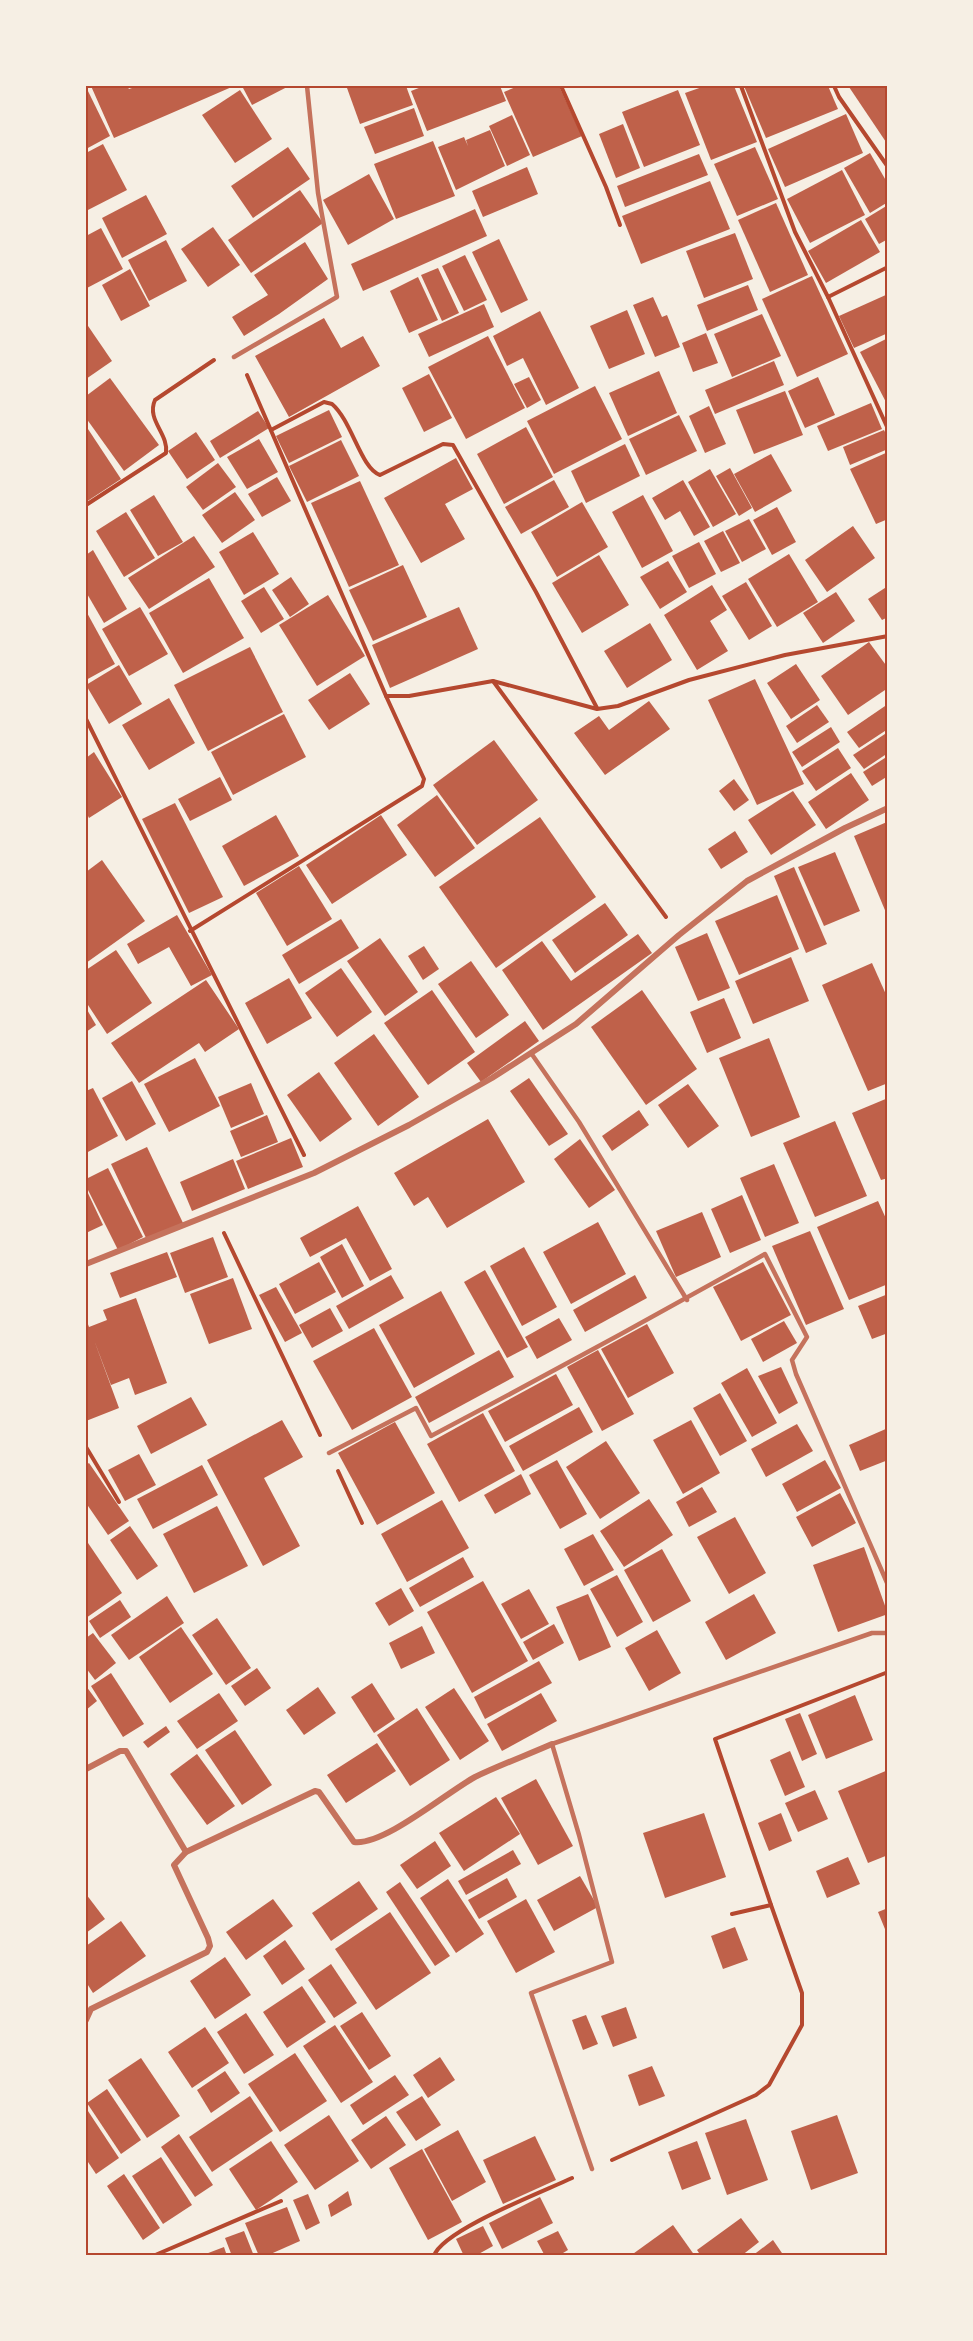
<svg xmlns="http://www.w3.org/2000/svg" width="973" height="2341" font-family="Merriweather,serif">
<style>
.building{fill:#bf614a}
.lines{fill:none;stroke-linecap:round;stroke-linejoin:round}
.path{stroke:#b5482f;stroke-width:4}
.service{stroke:#c5725c;stroke-width:4.5}
.minor{stroke:#c5725c;stroke-width:6}
.neatline{fill:none;stroke:#b5482f;stroke-width:2}
</style>
<rect width="100%" height="100%" fill="#f6efe4"/>
<!-- building -->
<g class="building">
<path d="M91,86H127L129,89L138,86H234L114,138Z"/>
<path d="M242,86H289L252,105Z"/>
<path d="M356,86H406L413,105L360,124L347,88Z"/>
<path d="M424,86H500L506,101L427,131L411,91Z"/>
<path d="M518,86H559L582,136L533,157L504,92Z"/>
<path d="M705,86H734L757,142L711,160L685,93Z"/>
<path d="M744,86H828L838,109L766,138Z"/>
<path d="M852,86H888V145L849,87Z"/>
<path d="M86,87L110,136L86,149Z"/>
<path d="M240,90L272,139L235,163L202,115Z"/>
<path d="M678,90L700,145L644,167L622,112Z"/>
<path d="M414,108L424,136L375,154L364,127Z"/>
<path d="M846,114L863,153L785,187L768,149Z"/>
<path d="M512,115L530,155L507,166L489,126Z"/>
<path d="M623,124L640,168L616,178L599,134Z"/>
<path d="M490,130L505,166L456,190L438,147L464,137L468,146L466,140Z"/>
<path d="M433,141L455,196L396,219L374,164Z"/>
<path d="M103,144L127,190L86,211V153Z"/>
<path d="M288,147L310,179L253,218L231,186Z"/>
<path d="M755,147L778,199L737,216L714,164Z"/>
<path d="M870,153L888,184V202L870,213L844,168Z"/>
<path d="M699,154L708,175L625,207L617,186Z"/>
<path d="M527,167L538,194L483,217L472,191Z"/>
<path d="M842,170L865,215L810,243L787,199Z"/>
<path d="M369,174L394,219L348,245L323,200Z"/>
<path d="M710,181L730,229L641,264L622,216Z"/>
<path d="M300,190L323,223L251,273L228,240Z"/>
<path d="M146,195L167,234L122,258L102,218Z"/>
<path d="M776,203L808,275L770,292L738,220Z"/>
<path d="M888,205V239L879,244L865,219Z"/>
<path d="M475,209L487,236L363,291L351,264Z"/>
<path d="M861,220L880,252L826,283L808,251Z"/>
<path d="M213,227L240,265L208,287L181,249Z"/>
<path d="M101,228L123,269L87,288L86,236Z"/>
<path d="M735,233L753,279L704,298L686,251Z"/>
<path d="M499,239L528,300L501,313L472,252Z"/>
<path d="M166,240L187,281L149,301L128,260Z"/>
<path d="M305,242L328,279L279,314L244,336L232,317L268,295L254,275Z"/>
<path d="M465,255L487,300L464,311L442,266Z"/>
<path d="M438,268L459,313L442,321L421,275Z"/>
<path d="M130,269L150,306L121,321L102,285Z"/>
<path d="M812,276L848,354L797,377L762,299Z"/>
<path d="M418,277L438,320L409,333L390,291Z"/>
<path d="M748,285L758,310L707,331L697,305Z"/>
<path d="M888,294V333L854,348L839,316Z"/>
<path d="M653,297L662,317L667,315L680,347L655,357L633,305Z"/>
<path d="M484,304L494,327L429,357L418,334Z"/>
<path d="M627,310L645,354L609,369L590,326Z"/>
<path d="M540,311L579,388L546,405L523,358L507,366L493,336Z"/>
<path d="M762,314L781,356L732,377L714,334Z"/>
<path d="M324,318L341,348L363,336L380,366L289,417L255,356Z"/>
<path d="M86,323L112,361L86,379Z"/>
<path d="M706,333L718,363L693,372L682,343Z"/>
<path d="M488,336L525,408L466,439L428,367Z"/>
<path d="M888,338V406L860,352Z"/>
<path d="M774,361L784,385L715,414L705,390Z"/>
<path d="M659,371L677,413L628,436L609,393Z"/>
<path d="M429,374L452,418L424,432L402,388Z"/>
<path d="M529,377L541,400L527,408L514,384Z"/>
<path d="M818,377L835,415L805,428L788,391Z"/>
<path d="M110,378L159,445L124,471L86,418V396Z"/>
<path d="M595,386L622,439L554,474L527,421Z"/>
<path d="M785,391L803,435L754,454L736,410Z"/>
<path d="M871,403L882,429L828,451L817,426Z"/>
<path d="M709,406L726,444L705,453L689,416Z"/>
<path d="M329,410L342,437L289,463L276,436Z"/>
<path d="M258,411L269,428L220,458L210,441Z"/>
<path d="M679,415L697,451L646,475L629,439Z"/>
<path d="M86,426L121,479L86,502Z"/>
<path d="M526,427L553,477L504,504L477,454Z"/>
<path d="M884,430L888,438V449L850,465L843,447Z"/>
<path d="M196,432L215,460L187,479L168,451Z"/>
<path d="M259,439L278,472L247,489L227,457Z"/>
<path d="M341,440L359,476L307,502L289,466Z"/>
<path d="M625,444L640,476L586,503L571,471Z"/>
<path d="M888,452V519L876,524L850,469Z"/>
<path d="M771,454L792,491L755,512L734,474Z"/>
<path d="M456,458L473,489L445,504L465,539L421,563L384,498Z"/>
<path d="M218,463L236,487L203,510L186,487Z"/>
<path d="M730,468L752,508L739,516L716,476Z"/>
<path d="M710,469L736,514L713,527L688,482Z"/>
<path d="M277,477L291,501L262,517L248,494Z"/>
<path d="M554,480L569,507L521,534L505,507Z"/>
<path d="M683,480L710,527L694,536L680,511L665,520L652,498Z"/>
<path d="M360,481L399,565L349,587L311,503Z"/>
<path d="M235,492L255,520L222,543L202,515Z"/>
<path d="M154,495L183,542L158,556L130,510Z"/>
<path d="M643,495L673,551L642,568L612,512Z"/>
<path d="M582,502L608,547L557,577L531,532Z"/>
<path d="M777,507L796,542L772,555L753,520Z"/>
<path d="M126,512L155,558L124,577L96,531Z"/>
<path d="M749,519L766,549L742,562L725,531Z"/>
<path d="M853,526L875,558L827,592L805,560Z"/>
<path d="M723,531L740,563L721,572L704,541Z"/>
<path d="M253,532L279,574L244,595L219,552Z"/>
<path d="M194,536L215,567L149,609L128,578Z"/>
<path d="M699,542L716,574L689,588L672,556Z"/>
<path d="M93,550L127,609L104,623L86,592V555Z"/>
<path d="M789,554L818,602L777,627L748,579Z"/>
<path d="M599,555L629,605L582,633L552,583Z"/>
<path d="M668,561L687,592L660,609L640,577Z"/>
<path d="M403,565L427,617L373,641L349,590Z"/>
<path d="M291,577L309,604L290,617L272,590Z"/>
<path d="M209,578L244,638L183,673L149,613Z"/>
<path d="M746,582L772,626L749,640L722,596Z"/>
<path d="M712,585L727,610L710,621L728,651L697,670L664,615Z"/>
<path d="M888,586V617L882,620L868,599Z"/>
<path d="M264,587L284,619L261,633L241,601Z"/>
<path d="M836,592L855,621L823,643L803,613Z"/>
<path d="M328,595L365,656L317,686L279,625Z"/>
<path d="M140,607L168,654L129,676L102,629Z"/>
<path d="M459,607L478,649L390,688L372,645Z"/>
<path d="M86,611L115,664L86,680Z"/>
<path d="M650,623L672,660L627,688L604,651Z"/>
<path d="M869,642L888,668V688L848,715L821,676Z"/>
<path d="M250,647L283,712L208,751L174,685Z"/>
<path d="M796,664L820,700L791,719L767,683Z"/>
<path d="M119,665L142,704L109,724L86,685Z"/>
<path d="M350,673L370,704L329,730L308,700Z"/>
<path d="M755,679L804,784L757,805L708,700Z"/>
<path d="M169,698L195,743L149,770L122,725Z"/>
<path d="M649,701L670,729L605,775L574,733L599,716L609,730Z"/>
<path d="M888,704V729L859,748L847,732Z"/>
<path d="M817,705L829,722L797,743L786,726Z"/>
<path d="M284,714L306,757L233,795L211,752Z"/>
<path d="M831,727L840,742L802,767L792,752Z"/>
<path d="M888,732V753L864,769L853,755Z"/>
<path d="M494,740L538,800L477,845L433,785Z"/>
<path d="M838,748L851,768L816,791L802,771Z"/>
<path d="M94,752L122,797L89,818L86,812V758Z"/>
<path d="M888,756V776L872,786L863,772Z"/>
<path d="M851,773L869,800L826,829L808,802Z"/>
<path d="M220,777L232,800L190,821L178,799Z"/>
<path d="M734,779L749,800L734,811L719,791Z"/>
<path d="M793,791L816,825L771,855L748,820Z"/>
<path d="M437,795L475,848L435,877L397,825Z"/>
<path d="M175,803L223,897L189,913L142,819Z"/>
<path d="M276,815L299,856L244,886L222,846Z"/>
<path d="M381,815L407,855L332,904L306,865Z"/>
<path d="M540,817L596,897L496,968L439,887Z"/>
<path d="M887,822V915L854,836Z"/>
<path d="M735,831L748,852L721,869L708,849Z"/>
<path d="M835,852L860,911L824,926L798,867Z"/>
<path d="M102,860L145,921L86,963V872Z"/>
<path d="M299,866L332,919L287,946L256,893Z"/>
<path d="M794,867L827,944L806,953L774,876Z"/>
<path d="M777,895L799,949L739,975L715,921Z"/>
<path d="M605,903L628,935L575,973L552,940Z"/>
<path d="M177,915L212,975L191,986L169,947L138,964L127,944Z"/>
<path d="M341,919L359,948L299,984L282,955Z"/>
<path d="M707,933L730,988L698,1001L675,947Z"/>
<path d="M638,934L652,953L543,1030L502,970L542,941L571,981Z"/>
<path d="M380,938L418,992L385,1016L347,961Z"/>
<path d="M424,946L439,969L423,980L408,956Z"/>
<path d="M116,950L152,1003L107,1034L86,1002V970Z"/>
<path d="M791,957L809,1001L753,1024L735,981Z"/>
<path d="M471,961L509,1015L476,1038L438,984Z"/>
<path d="M872,963L888,999V1083L868,1091L822,985Z"/>
<path d="M341,968L372,1012L337,1037L305,993Z"/>
<path d="M289,978L312,1018L267,1044L245,1003Z"/>
<path d="M206,980L239,1029L205,1052L199,1043L139,1083L111,1043Z"/>
<path d="M432,990L475,1052L428,1085L384,1023Z"/>
<path d="M642,990L697,1069L646,1105L591,1027Z"/>
<path d="M724,998L741,1038L707,1053L690,1012Z"/>
<path d="M86,1008L96,1025L86,1032Z"/>
<path d="M525,1021L539,1041L481,1082L467,1063Z"/>
<path d="M374,1034L419,1097L378,1126L334,1063Z"/>
<path d="M769,1038L800,1117L751,1137L719,1058Z"/>
<path d="M195,1058L220,1106L169,1132L144,1084Z"/>
<path d="M319,1072L352,1119L320,1142L287,1095Z"/>
<path d="M529,1078L568,1134L549,1146L510,1091Z"/>
<path d="M132,1081L156,1124L126,1141L102,1098Z"/>
<path d="M251,1083L264,1114L231,1128L218,1097Z"/>
<path d="M688,1084L719,1126L688,1148L658,1105Z"/>
<path d="M93,1088L118,1136L86,1153V1091Z"/>
<path d="M888,1098V1178L881,1180L852,1113Z"/>
<path d="M639,1110L649,1125L612,1151L602,1136Z"/>
<path d="M267,1115L278,1142L241,1157L230,1131Z"/>
<path d="M488,1119L525,1182L447,1228L428,1197L414,1206L394,1173Z"/>
<path d="M835,1121L867,1196L815,1217L783,1143Z"/>
<path d="M291,1138L303,1167L248,1189L236,1161Z"/>
<path d="M580,1139L615,1190L589,1208L554,1159Z"/>
<path d="M147,1147L183,1223L147,1240L111,1164Z"/>
<path d="M233,1159L245,1189L192,1211L180,1182Z"/>
<path d="M774,1164L799,1223L765,1237L740,1178Z"/>
<path d="M108,1168L143,1237L118,1250L86,1186V1179Z"/>
<path d="M86,1189L103,1225L86,1233Z"/>
<path d="M742,1195L761,1240L730,1253L711,1209Z"/>
<path d="M878,1201L888,1223V1284L849,1300L817,1227Z"/>
<path d="M358,1206L392,1269L370,1281L346,1238L310,1257L300,1238Z"/>
<path d="M702,1212L721,1257L676,1277L656,1231Z"/>
<path d="M598,1222L626,1274L571,1304L543,1252Z"/>
<path d="M810,1231L844,1309L806,1325L772,1246Z"/>
<path d="M213,1237L228,1277L185,1293L170,1253Z"/>
<path d="M342,1244L364,1286L342,1298L320,1257Z"/>
<path d="M524,1247L557,1307L522,1326L490,1266Z"/>
<path d="M167,1252L177,1277L120,1298L110,1273Z"/>
<path d="M319,1262L336,1292L295,1314L279,1284Z"/>
<path d="M763,1262L791,1315L741,1341L713,1287Z"/>
<path d="M485,1270L528,1347L507,1358L464,1282Z"/>
<path d="M391,1275L404,1298L349,1329L336,1306Z"/>
<path d="M635,1275L647,1298L585,1332L573,1310Z"/>
<path d="M233,1278L252,1329L209,1344L190,1294Z"/>
<path d="M276,1287L302,1333L285,1342L259,1295Z"/>
<path d="M441,1291L475,1354L414,1388L379,1325Z"/>
<path d="M888,1294V1333L872,1339L858,1306Z"/>
<path d="M136,1298L167,1383L135,1395L129,1378L111,1385L94,1340L119,1408L86,1421V1319L89,1327L107,1320L103,1310Z"/>
<path d="M330,1308L343,1331L312,1348L299,1325Z"/>
<path d="M559,1318L572,1340L537,1359L525,1337Z"/>
<path d="M784,1321L797,1343L763,1362L751,1339Z"/>
<path d="M647,1324L674,1373L628,1398L601,1349Z"/>
<path d="M374,1328L412,1397L352,1430L313,1361Z"/>
<path d="M499,1350L514,1377L429,1423L415,1397Z"/>
<path d="M598,1350L634,1414L602,1431L567,1367Z"/>
<path d="M781,1367L798,1403L779,1414L758,1376Z"/>
<path d="M747,1368L777,1423L752,1437L721,1383Z"/>
<path d="M556,1374L573,1405L505,1442L488,1411Z"/>
<path d="M720,1393L747,1441L720,1456L693,1408Z"/>
<path d="M191,1397L207,1425L151,1454L137,1426Z"/>
<path d="M579,1407L593,1432L523,1471L509,1446Z"/>
<path d="M483,1413L515,1471L459,1502L427,1444Z"/>
<path d="M282,1420L303,1457L264,1478L300,1546L263,1566L207,1460Z"/>
<path d="M691,1420L720,1473L683,1494L653,1440Z"/>
<path d="M395,1422L435,1493L377,1525L338,1453Z"/>
<path d="M797,1424L813,1451L766,1477L751,1449Z"/>
<path d="M888,1428V1460L860,1471L849,1445Z"/>
<path d="M606,1441L640,1493L600,1519L566,1467Z"/>
<path d="M139,1454L156,1485L125,1501L108,1470Z"/>
<path d="M557,1460L587,1514L560,1529L529,1475Z"/>
<path d="M825,1460L841,1488L797,1512L782,1484Z"/>
<path d="M89,1463L129,1521L108,1535L86,1503V1465Z"/>
<path d="M202,1465L218,1495L153,1529L137,1499Z"/>
<path d="M521,1474L531,1494L495,1514L484,1495Z"/>
<path d="M702,1487L717,1512L689,1527L676,1502Z"/>
<path d="M840,1493L856,1523L812,1547L796,1517Z"/>
<path d="M649,1499L673,1535L624,1567L600,1531Z"/>
<path d="M442,1500L469,1548L407,1582L381,1534Z"/>
<path d="M217,1506L248,1566L194,1593L163,1534Z"/>
<path d="M735,1517L766,1573L729,1594L697,1537Z"/>
<path d="M130,1526L158,1566L137,1580L110,1540Z"/>
<path d="M593,1534L614,1570L584,1586L564,1549Z"/>
<path d="M86,1540L122,1593L86,1618Z"/>
<path d="M864,1547L888,1614L838,1632L813,1565Z"/>
<path d="M662,1549L691,1601L653,1622L624,1570Z"/>
<path d="M463,1557L474,1577L420,1607L409,1588Z"/>
<path d="M617,1575L643,1622L617,1637L590,1589Z"/>
<path d="M483,1581L528,1661L472,1693L427,1612Z"/>
<path d="M401,1588L414,1611L389,1626L375,1603Z"/>
<path d="M529,1589L549,1624L521,1639L501,1604Z"/>
<path d="M588,1594L611,1647L579,1661L556,1607Z"/>
<path d="M754,1594L776,1633L726,1660L705,1622Z"/>
<path d="M167,1596L184,1623L129,1660L111,1635Z"/>
<path d="M120,1600L131,1617L100,1638L89,1621Z"/>
<path d="M217,1618L251,1668L226,1685L192,1635Z"/>
<path d="M554,1624L564,1643L533,1660L523,1642Z"/>
<path d="M422,1626L435,1653L401,1669L389,1643Z"/>
<path d="M181,1627L213,1674L170,1703L139,1657Z"/>
<path d="M657,1630L681,1673L649,1691L625,1648Z"/>
<path d="M93,1633L116,1663L95,1680L86,1668V1638Z"/>
<path d="M539,1661L552,1683L485,1719L474,1697Z"/>
<path d="M257,1668L271,1688L245,1706L231,1686Z"/>
<path d="M111,1673L144,1724L123,1737L91,1686Z"/>
<path d="M372,1683L395,1719L374,1733L351,1697Z"/>
<path d="M86,1686L97,1701L86,1710Z"/>
<path d="M318,1687L336,1713L304,1735L286,1710Z"/>
<path d="M454,1688L489,1741L460,1760L425,1707Z"/>
<path d="M219,1693L238,1721L197,1749L177,1721Z"/>
<path d="M541,1693L557,1721L502,1751L487,1724Z"/>
<path d="M855,1695L873,1740L826,1759L808,1715Z"/>
<path d="M417,1708L450,1760L410,1786L377,1735Z"/>
<path d="M800,1713L817,1754L802,1761L785,1719Z"/>
<path d="M166,1726L170,1732L148,1748L143,1742Z"/>
<path d="M235,1730L272,1785L242,1805L205,1750Z"/>
<path d="M377,1743L396,1771L346,1803L327,1775Z"/>
<path d="M790,1751L805,1787L785,1796L770,1760Z"/>
<path d="M197,1754L235,1806L207,1825L170,1774Z"/>
<path d="M888,1770V1855L868,1863L838,1791Z"/>
<path d="M536,1779L573,1846L538,1865L501,1798Z"/>
<path d="M815,1790L828,1819L798,1832L785,1803Z"/>
<path d="M496,1797L520,1834L464,1871L439,1833Z"/>
<path d="M704,1813L726,1877L665,1898L643,1833Z"/>
<path d="M781,1813L792,1841L769,1851L758,1823Z"/>
<path d="M435,1841L451,1866L417,1889L400,1865Z"/>
<path d="M513,1850L521,1864L466,1895L458,1881Z"/>
<path d="M848,1857L860,1884L827,1898L816,1871Z"/>
<path d="M580,1876L598,1907L554,1931L537,1900Z"/>
<path d="M507,1878L517,1897L479,1919L468,1900Z"/>
<path d="M448,1879L484,1934L456,1953L420,1898Z"/>
<path d="M359,1881L378,1909L331,1941L312,1913Z"/>
<path d="M400,1882L450,1956L435,1966L386,1892Z"/>
<path d="M86,1894L105,1919L86,1933Z"/>
<path d="M273,1899L293,1926L246,1960L226,1932Z"/>
<path d="M526,1899L555,1952L516,1973L487,1921Z"/>
<path d="M888,1908V1934H887L878,1912Z"/>
<path d="M390,1912L431,1973L376,2010L335,1949Z"/>
<path d="M121,1921L146,1956L93,1993L86,1982V1946Z"/>
<path d="M735,1927L748,1960L723,1969L711,1936Z"/>
<path d="M285,1940L305,1969L282,1985L263,1956Z"/>
<path d="M225,1957L251,1995L215,2019L190,1981Z"/>
<path d="M331,1964L357,2003L334,2018L308,1980Z"/>
<path d="M302,1986L326,2022L287,2048L263,2012Z"/>
<path d="M626,2007L637,2038L613,2047L601,2016Z"/>
<path d="M362,2012L391,2056L369,2070L340,2026Z"/>
<path d="M246,2013L274,2055L244,2074L217,2032Z"/>
<path d="M586,2015L598,2044L583,2050L572,2020Z"/>
<path d="M335,2025L373,2082L341,2103L303,2046Z"/>
<path d="M205,2027L229,2063L192,2088L168,2052Z"/>
<path d="M295,2053L327,2101L280,2132L248,2084Z"/>
<path d="M440,2057L455,2080L428,2098L413,2075Z"/>
<path d="M141,2058L180,2116L147,2138L108,2080Z"/>
<path d="M652,2066L665,2096L639,2106L628,2075Z"/>
<path d="M225,2071L240,2093L211,2113L197,2090Z"/>
<path d="M395,2075L409,2095L363,2125L350,2105Z"/>
<path d="M107,2089L141,2140L121,2154L87,2103Z"/>
<path d="M250,2096L273,2131L212,2172L189,2137Z"/>
<path d="M422,2096L441,2125L416,2141L396,2112Z"/>
<path d="M86,2108L119,2158L96,2174L86,2159Z"/>
<path d="M329,2115L359,2161L315,2190L284,2145Z"/>
<path d="M837,2115L858,2173L811,2190L791,2131Z"/>
<path d="M386,2116L406,2145L371,2169L351,2140Z"/>
<path d="M746,2119L768,2180L727,2195L705,2133Z"/>
<path d="M458,2130L486,2182L452,2201L424,2149Z"/>
<path d="M179,2134L213,2185L195,2197L161,2147Z"/>
<path d="M535,2136L556,2180L503,2204L483,2160Z"/>
<path d="M271,2141L298,2182L256,2210L229,2169Z"/>
<path d="M697,2141L711,2179L682,2190L668,2152Z"/>
<path d="M422,2149L462,2222L428,2240L389,2168Z"/>
<path d="M161,2157L192,2205L163,2224L132,2176Z"/>
<path d="M124,2174L160,2228L143,2240L107,2186Z"/>
<path d="M348,2191L352,2205L331,2217L328,2205Z"/>
<path d="M308,2194L320,2223L306,2230L293,2200Z"/>
<path d="M540,2197L553,2223L502,2249L489,2223Z"/>
<path d="M287,2207L300,2241L266,2256H259L245,2223Z"/>
<path d="M741,2218L759,2242L741,2256H701L697,2250Z"/>
<path d="M673,2225L695,2256H630Z"/>
<path d="M483,2226L493,2246L475,2256H464L456,2239Z"/>
<path d="M244,2231L254,2256H232L225,2238Z"/>
<path d="M558,2231L568,2250L558,2256H545L537,2241Z"/>
<path d="M773,2240L784,2256H752Z"/>
<path d="M224,2247L227,2256H203V2255Z"/>
</g>
<g class="lines">
<!-- path -->
<g class="path">
<path d="M561,86L606,187L620,225"/>
<path d="M741,86L795,232L828,297L888,429"/>
<path d="M834,86L839,97L888,167"/>
<path d="M828,297L888,267"/>
<path d="M247,375L386,696H409L493,681L597,709L618,706L689,680L785,655L888,636"/>
<path d="M271,430L324,402L332,404C352,421 361,469 380,475L443,444L453,445L536,592L597,708"/>
<path d="M86,505L166,453C169,434 146,420 155,400L214,360"/>
<path d="M493,681L666,917"/>
<path d="M86,719L304,1155"/>
<path d="M190,931L422,786L424,779L386,696"/>
<path d="M224,1233L320,1435"/>
<path d="M86,1447L119,1502"/>
<path d="M338,1471L362,1523"/>
<path d="M732,1914L771,1905L715,1739L888,1672"/>
<path d="M612,2160L756,2095L769,2085L802,2025V1993L771,1905"/>
<path d="M153,2256L281,2201"/>
<path d="M434,2256C442,2230 545,2191 572,2178"/>
</g>
<!-- service -->
<g class="service">
<path d="M234,357L337,297L318,193L307,86"/>
<path d="M531,1053L579,1122L687,1300"/>
<path d="M329,1453L416,1408L431,1436C543,1377 655,1316 765,1254L807,1337L792,1360L796,1374L888,1585"/>
<path d="M592,2169L531,1993L612,1962L579,1835L552,1744L872,1633H888"/>
</g>
<!-- minor -->
<g class="minor">
<path d="M86,1264L314,1173L409,1125L492,1078L576,1024L679,935L747,881L845,828L888,808"/>
<path d="M86,1769L120,1751H126L186,1852"/>
<path d="M86,2020L91,2009L207,1952L210,1946L208,1938L174,1865L186,1852L315,1791L319,1792L354,1842C384,1846 447,1792 475,1777C500,1765 527,1755 552,1744"/>
</g>
</g>
<!-- border -->
<rect width="973" height="2341" fill="none" stroke="#f6efe4" stroke-width="174"/>
<rect x="87" y="87" width="799" height="2167" class="neatline"/>
</svg>
